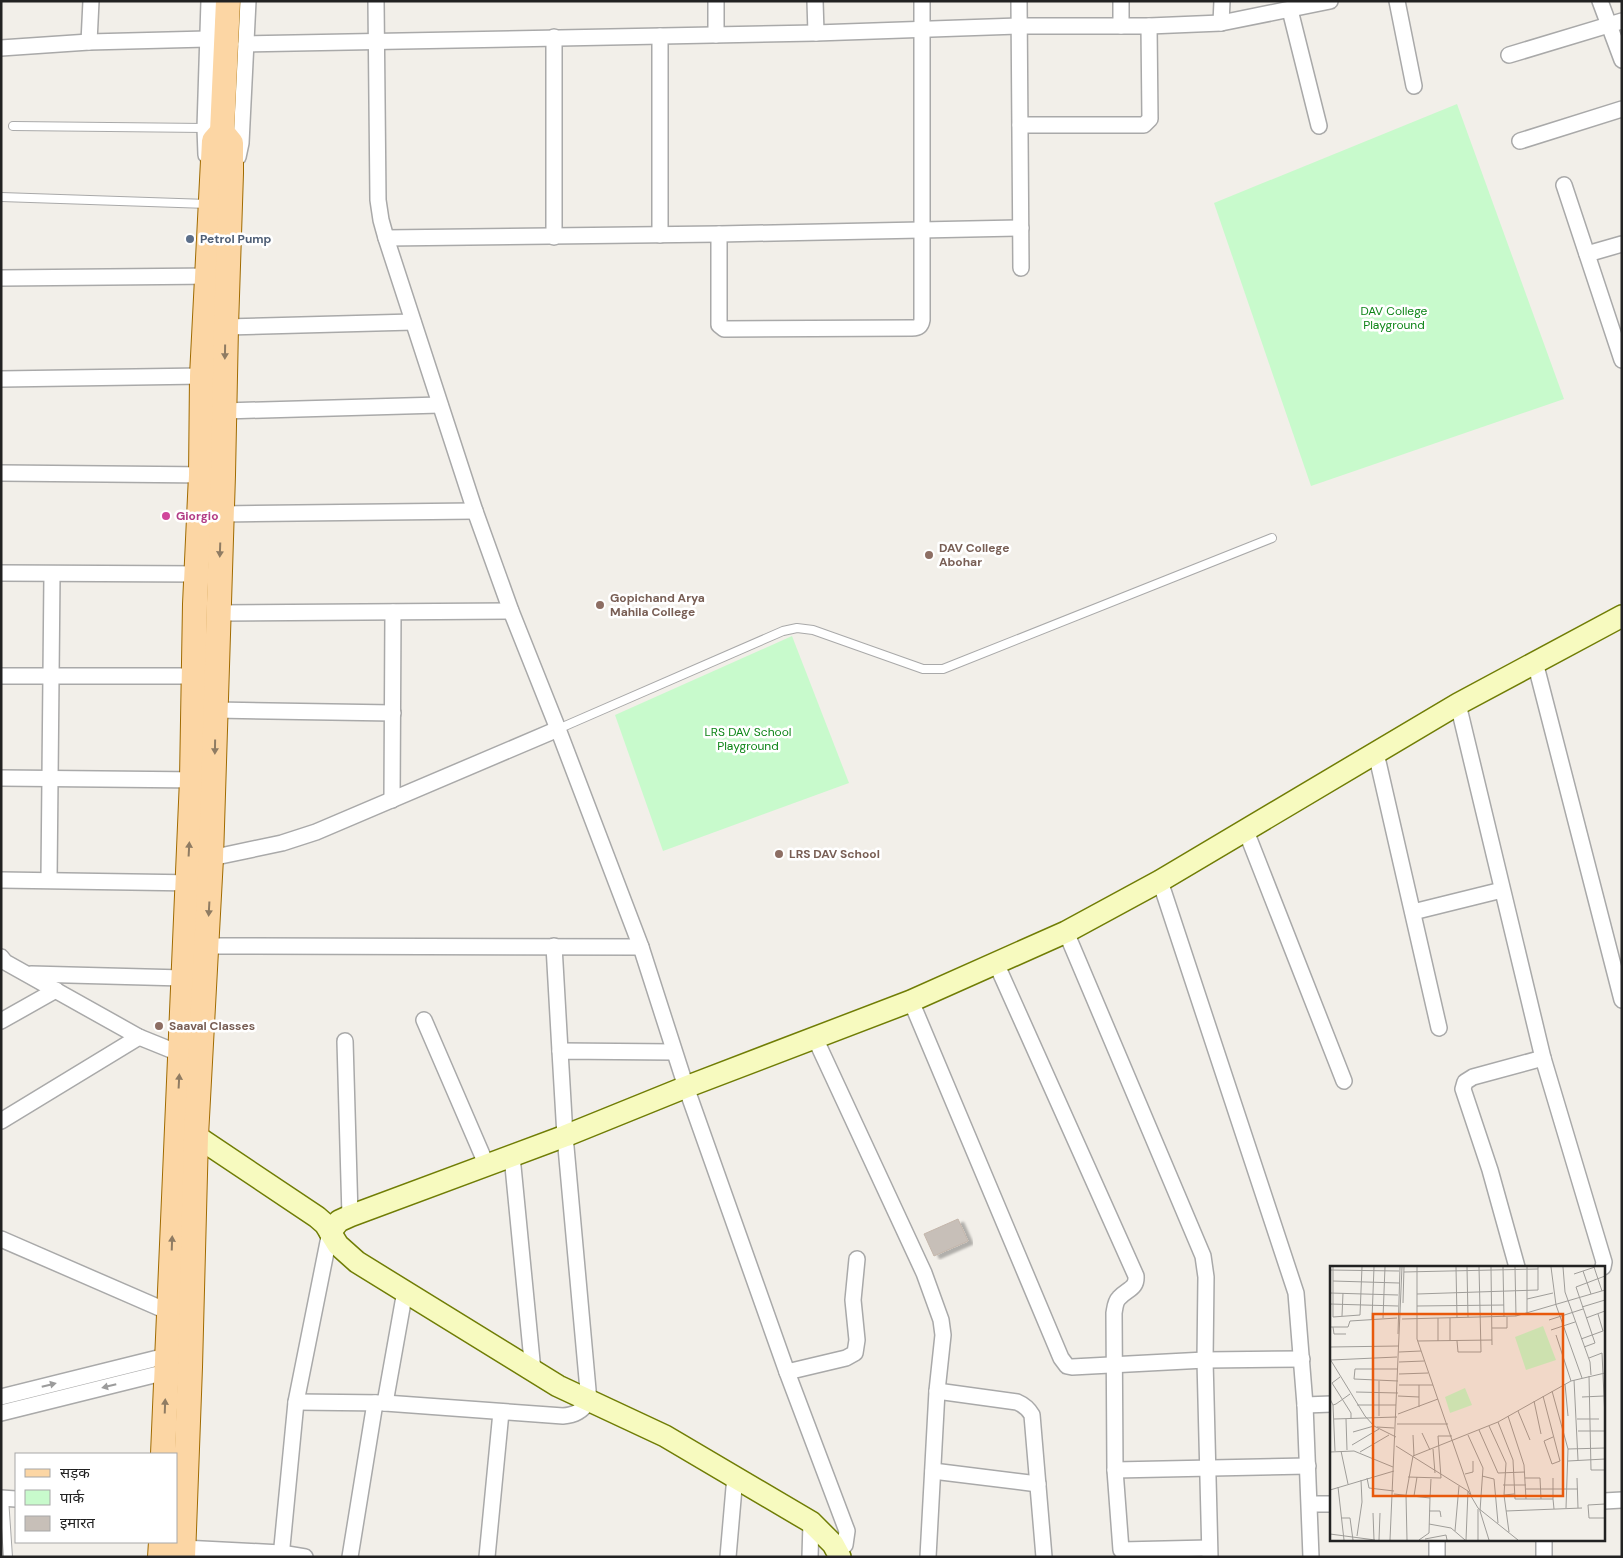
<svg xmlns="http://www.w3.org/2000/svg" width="1623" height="1558" font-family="'DM Sans','Noto Sans Devanagari',sans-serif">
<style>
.park{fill:#c8facc}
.building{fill:#c7bfb8;stroke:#c4b6ab;filter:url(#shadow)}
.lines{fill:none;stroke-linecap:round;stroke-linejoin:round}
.lane-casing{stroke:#a9a9a9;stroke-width:10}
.street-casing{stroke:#a9a9a9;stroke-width:18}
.secondary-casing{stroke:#707d05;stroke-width:24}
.primary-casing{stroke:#a06b00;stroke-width:26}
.lane{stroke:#fff;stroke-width:8}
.street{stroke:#fff;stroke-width:15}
.secondary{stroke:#f7fabf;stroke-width:21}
.primary{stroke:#fcd6a4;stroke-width:24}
.oneway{fill:#8f7c63}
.oneway2{fill:#9c9c9c}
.service-dot{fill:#5c6f8a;stroke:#fff;stroke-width:2}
.hotel-dot{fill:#d1479c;stroke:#fff;stroke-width:2}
.education-dot{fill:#8d6e63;stroke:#fff;stroke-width:2}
.labels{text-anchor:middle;stroke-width:5;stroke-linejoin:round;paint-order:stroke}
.service-label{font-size:12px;font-weight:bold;fill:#4e5e75;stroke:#fff;text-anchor:start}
.park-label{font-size:12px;fill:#0c8416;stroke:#fff}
.hotel-label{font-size:12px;font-weight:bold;fill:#b23c85;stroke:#fff;text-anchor:start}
.education-label{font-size:12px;font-weight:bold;fill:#785e54;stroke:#fff;text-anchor:start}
.inset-road{fill:none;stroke:#9f9d99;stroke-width:1}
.view{fill:#e8590c;fill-opacity:0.15;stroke:#e8590c;stroke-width:2.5}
.inset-edge{fill:none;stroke:#222;stroke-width:2.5}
</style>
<defs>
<filter id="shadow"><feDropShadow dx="5.5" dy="3" stdDeviation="1" flood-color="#0004"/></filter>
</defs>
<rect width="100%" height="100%" fill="#f2efe9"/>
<!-- park -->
<g class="park">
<path d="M1457,104L1564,399L1311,486L1214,203Z"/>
<path d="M792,636L849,783L663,851L615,715Z"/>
</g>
<!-- building -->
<path class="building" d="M958,1219L968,1241L934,1256L924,1234Z"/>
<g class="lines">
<!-- lane casing -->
<g class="lane-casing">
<g id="lane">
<path d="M13,126L205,128"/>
<path d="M1,197L208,204"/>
<path d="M558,729L783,631L797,628L813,630L923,669H943L1272,538"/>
<path d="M4,1498L8,1557"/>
</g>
</g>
<!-- street casing -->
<g class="street-casing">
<g id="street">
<path d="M376,1L378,200L381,220L386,238L475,511L511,611L558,729L641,947L686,1087L787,1372L847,1531L845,1545L838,1552"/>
<path d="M716,1V35"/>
<path d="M815,1L816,33"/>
<path d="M1019,1L1021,268"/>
<path d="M1397,1L1414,86"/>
<path d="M1600,1L1622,60"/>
<path d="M1290,10L1319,126"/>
<path d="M1221,23L1222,1"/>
<path d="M1121,26V1"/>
<path d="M660,36V235"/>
<path d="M554,37V237"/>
<path d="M89,42L91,1"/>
<path d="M246,44L816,33L1019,26H1149L1221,23L1330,1"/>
<path d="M1,48L89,42L207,39"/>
<path d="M1509,55L1622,21"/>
<path d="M1020,125H1144L1150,119L1149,26"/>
<path d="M1520,141L1622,109"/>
<path d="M206,155L205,128L209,1"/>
<path d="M238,157L241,143L248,1"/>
<path d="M1564,185L1622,360"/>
<path d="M719,234V325L724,329L912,328C919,328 921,326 922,320V1"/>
<path d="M386,238L719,234L1021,228"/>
<path d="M1587,254L1622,244"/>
<path d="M1,278L215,276"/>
<path d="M226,327L413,322"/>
<path d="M1,379L202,376"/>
<path d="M224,411L440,405"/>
<path d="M1,473L209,475"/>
<path d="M222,514L475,511"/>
<path d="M1,573L203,574"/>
<path d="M219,613L511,611"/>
<path d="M1535,662L1622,1000"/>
<path d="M1,676H202"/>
<path d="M1458,704L1543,1058L1604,1262L1603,1267"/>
<path d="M216,710L393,713"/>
<path d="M1376,753L1439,1028"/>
<path d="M1,778L200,780"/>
<path d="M392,800L393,612"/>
<path d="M1246,831L1344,1081"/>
<path d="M211,858L282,843L316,832L558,729"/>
<path d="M1,880L196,883"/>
<path d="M49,880L52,575"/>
<path d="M1160,881L1296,1293L1305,1405L1311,1557"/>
<path d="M1413,912L1502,890"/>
<path d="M1066,932L1203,1256L1206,1277L1205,1360L1210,1557"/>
<path d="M207,946L641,947"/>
<path d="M554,946L560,1051"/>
<path d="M1,957L5,962L139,1037L186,1056"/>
<path d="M996,963L1136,1276C1137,1289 1127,1289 1119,1298C1115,1302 1115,1308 1114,1313L1115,1470L1121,1550L1209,1548"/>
<path d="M31,974L183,978"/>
<path d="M911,1001L1061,1358L1067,1366L1072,1367L1205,1360L1302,1359"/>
<path d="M424,1020L487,1166"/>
<path d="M1,1021L56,990"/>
<path d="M815,1038L924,1273L941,1320L943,1335L937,1391L928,1557"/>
<path d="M345,1041L350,1216"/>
<path d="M1,1121L139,1037"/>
<path d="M512,1156L533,1371"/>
<path d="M1,1239L169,1312"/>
<path d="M1517,1267L1490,1170L1463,1089L1465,1082L1473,1077L1543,1058"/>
<path d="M787,1372L846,1358L855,1353L857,1340L853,1300L857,1259"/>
<path d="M937,1391L1017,1402C1024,1405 1028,1408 1032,1415L1044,1557"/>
<path d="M1,1397L174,1354"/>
<path d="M296,1402L385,1403L563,1416C575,1415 582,1411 589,1401L565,1136L560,1051L674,1052"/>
<path d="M385,1403L405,1291"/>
<path d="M1305,1405L1332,1404"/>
<path d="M1,1413L174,1370"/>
<path d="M1115,1470L1308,1466"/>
<path d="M933,1471L1038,1484"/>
<path d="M1,1498L16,1499"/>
<path d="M1604,1501L1622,1500"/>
<path d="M1310,1504H1332"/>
<path d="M1437,1539V1557"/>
<path d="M1544,1539V1557"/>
<path d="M183,1548L281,1553L305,1557"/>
<path d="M281,1557L296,1402L330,1232"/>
<path d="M350,1557L375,1403"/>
<path d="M487,1557L501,1412"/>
<path d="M728,1557L735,1476"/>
<path d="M810,1557L811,1522"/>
</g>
</g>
<!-- secondary casing -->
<g class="secondary-casing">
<g id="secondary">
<path d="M196,1136L317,1217L325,1224L338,1245L357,1262L558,1386L665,1436L811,1522L833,1544L840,1557"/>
<path d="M330,1232L339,1221L350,1216L565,1136L686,1087L911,1001L1066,932L1160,881L1458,704L1622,616"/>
</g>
</g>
<!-- primary casing -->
<g class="primary-casing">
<g id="primary">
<path d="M163,1454L192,779L195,604L201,475L202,376L214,141L222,132"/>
<path d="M160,1557L161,1542"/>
<path d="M183,1557L190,1367L196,1136L211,858L223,475L226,327L231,173V143L222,132L228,1"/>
</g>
</g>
<!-- lane -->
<use href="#lane" class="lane"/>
<!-- street -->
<use href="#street" class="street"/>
<!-- secondary -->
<use href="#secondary" class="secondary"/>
<!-- primary -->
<use href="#primary" class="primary"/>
</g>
<!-- one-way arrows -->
<defs><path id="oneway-solid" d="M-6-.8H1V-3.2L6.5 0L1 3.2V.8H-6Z" transform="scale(1.25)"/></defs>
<g class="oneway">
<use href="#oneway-solid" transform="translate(225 352) rotate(91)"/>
<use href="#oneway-solid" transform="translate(220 550) rotate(92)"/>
<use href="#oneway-solid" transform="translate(215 747) rotate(91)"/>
<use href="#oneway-solid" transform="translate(189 849) rotate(-87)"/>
<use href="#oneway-solid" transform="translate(209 909) rotate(93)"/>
<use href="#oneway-solid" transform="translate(179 1081) rotate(-87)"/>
<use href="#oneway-solid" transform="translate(172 1243) rotate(-88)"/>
<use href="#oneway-solid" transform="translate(165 1406) rotate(-88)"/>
</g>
<g class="oneway2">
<use href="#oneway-solid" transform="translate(49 1385) rotate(-14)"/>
<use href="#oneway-solid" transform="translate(109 1386) rotate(166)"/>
</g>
<!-- markers -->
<circle class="service-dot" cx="190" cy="239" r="5"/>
<circle class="hotel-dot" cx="166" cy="516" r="5"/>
<g class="education-dot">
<circle cx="929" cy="555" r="5"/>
<circle cx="600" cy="605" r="5"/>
<circle cx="779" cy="854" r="5"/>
<circle cx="159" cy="1026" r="5"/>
</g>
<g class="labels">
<!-- service labels -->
<g class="service-label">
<text x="200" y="243">Petrol Pump</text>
</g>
<!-- park labels -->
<g class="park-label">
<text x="1394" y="315">DAV College<tspan x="1394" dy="14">Playground</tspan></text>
<text x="748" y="736">LRS DAV School<tspan x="748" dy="14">Playground</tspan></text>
</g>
<!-- hotel labels -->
<g class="hotel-label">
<text x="176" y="520">Giorgio</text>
</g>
<!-- education labels -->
<g class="education-label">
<text x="939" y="552">DAV College<tspan x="939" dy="14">Abohar</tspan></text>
<text x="610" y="602">Gopichand Arya<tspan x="610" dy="14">Mahila College</tspan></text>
<text x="789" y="858">LRS DAV School</text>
<text x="169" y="1030">Saaval Classes</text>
</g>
</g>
<!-- overview -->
<g transform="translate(1330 1266)">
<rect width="275" height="275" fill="#f2efe9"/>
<path d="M213,60L226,94L196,104L185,71ZM135,122L142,139L120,147L115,131Z" fill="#c8facc"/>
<path class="inset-road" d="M3,1V51L30,49L32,1M87,1V73L141,229M126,1L127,52M137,1L138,51M161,1L162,79M173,1L174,51M185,1L186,50M197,1V48M221,1L226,39L252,112M233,1L235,26L260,96L261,109M264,1L272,25M0,4L69,5M253,5L261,28M74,6L208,3M244,8L265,1M3,15L69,17M0,27L68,29M87,28L208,24V1M197,33L223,27M73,37L74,1M0,38L68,40M87,40L174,39M252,41L275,34M12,50L13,27M53,52L55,1M108,52V75M120,52V75M256,52L275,45M42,53L44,1M72,53L186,50L275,24M219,54L253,43M0,61H18L20,55L67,52M3,61L4,68H16M162,62H177V51M221,64L245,56M68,68L70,1M226,69L241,115M251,73L273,65L268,48M88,75L162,74M127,75L128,86H151L149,1M0,81L69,80M254,81L265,77L246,21L275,10M69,86L91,85M259,92L272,87L275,152M0,93L35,150L44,160L66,171M1,94L67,91M69,96L94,95M69,108L98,107M259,110L261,204H275M10,111L2,117L21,147V153M244,114L248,194M68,115L24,113L25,103H68M235,118L238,150M69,119H103M222,125L238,183L236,242M26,126L68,127M68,130L89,131M213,130L230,195L222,198L214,175L223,171M252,131L274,130M0,133L3,139L6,138L20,128M204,135L211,168M3,139L5,185M27,139H66M89,141V119M188,145L200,174M68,148L108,133M49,150V115M178,150L194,199L196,233M4,153L67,151M16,153L17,184M247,153H269M168,156L183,194L185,233H223L224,243M67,158H118M159,160L176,197L174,229L184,228M47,161L64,162M149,164L168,207L195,206M248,165H275M23,166L44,160M92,167L100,184M83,169L84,190M138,169L153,202L150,245L159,274M22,179L49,163M66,180L138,225L148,242L188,274M103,183L105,207M238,183L275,182M11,185L18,218M0,186L24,185L63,201M30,186L59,169M238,195L275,193M135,208L143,206V195M152,210L164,213L168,257M78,211L111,212L108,170H122M37,212L39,222L64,225M195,212H210L211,233M223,212V233M247,212L248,242M173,219H196M8,221L14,274M196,223H248M0,224L64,205M64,228L100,232L99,267L89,274M174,229L179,266M84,230L87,211M100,232L101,213M275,238L258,239L259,252H275M148,243V274M99,245H110L111,251M176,245L252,242M43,247L44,274M11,252H20L23,274M99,258L121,262L135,274M125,265L129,220M0,268L45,274M27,270L32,236L31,214M95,273L116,269L117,274M49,274L50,247M60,274L72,1M77,274L76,229L83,190L168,156L241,115L275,107M136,274L138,225"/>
<path class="view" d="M43,48H233V230H43Z"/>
<rect width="275" height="275" class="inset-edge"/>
</g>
<!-- border -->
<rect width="1623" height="1558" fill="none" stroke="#222222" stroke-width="5"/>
<!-- legend -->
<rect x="15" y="1453" width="162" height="90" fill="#ffffff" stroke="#a7a7a7"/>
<rect x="25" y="1469" width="25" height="8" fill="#fcd6a4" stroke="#a7a7a7"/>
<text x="60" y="1478" font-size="15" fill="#222222">सड़क</text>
<rect x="25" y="1490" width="25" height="15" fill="#c8facc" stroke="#a7a7a7"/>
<text x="60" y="1503" font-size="15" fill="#222222">पार्क</text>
<rect x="25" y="1516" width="25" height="15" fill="#c7bfb8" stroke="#a7a7a7"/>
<text x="60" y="1528" font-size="15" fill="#222222">इमारत</text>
</svg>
